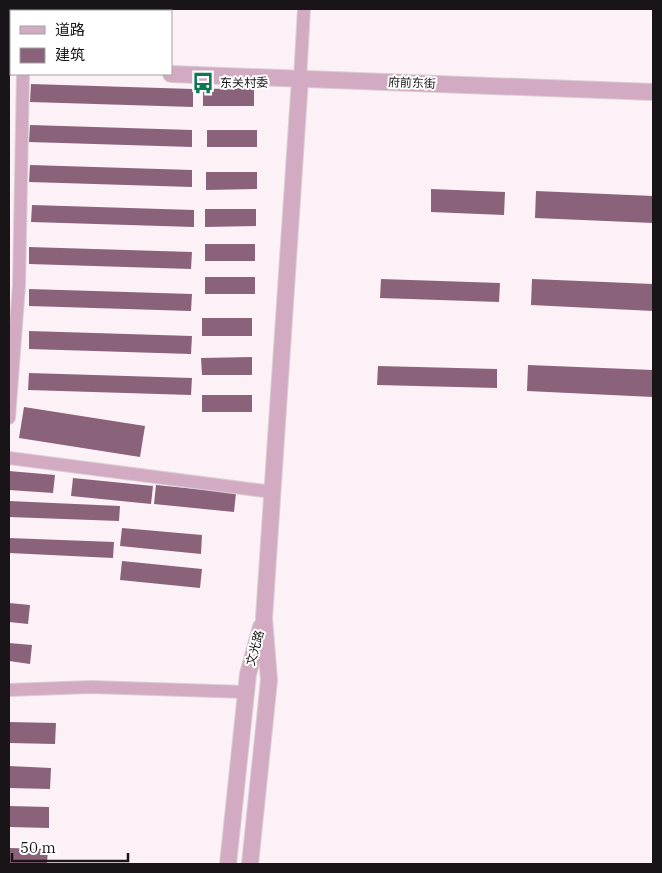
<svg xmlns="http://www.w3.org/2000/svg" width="662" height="873" font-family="'IBM Plex Serif','Noto Sans SC',serif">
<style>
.building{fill:#8a637a}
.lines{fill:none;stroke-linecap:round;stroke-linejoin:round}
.minor-casing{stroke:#d9ced4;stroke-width:14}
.tertiary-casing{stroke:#d9ced4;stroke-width:18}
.minor{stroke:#d2abc2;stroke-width:12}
.tertiary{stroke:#d2abc2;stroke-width:16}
.labels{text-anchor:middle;stroke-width:4;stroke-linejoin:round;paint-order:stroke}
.poi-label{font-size:12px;fill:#191417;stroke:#fff;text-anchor:start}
.street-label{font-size:12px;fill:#191417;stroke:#fff}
</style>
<rect width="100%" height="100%" fill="#fdf1f8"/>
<!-- building -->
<g class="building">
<path d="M31,84L193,89V107L30,102Z"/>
<path d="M254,88V106H203V89Z"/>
<path d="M30,125L192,130V147L29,142Z"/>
<rect x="207" y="130" width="50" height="17"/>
<path d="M30,165L192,170V187L29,182Z"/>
<path d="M206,172H257V189L206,190Z"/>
<path d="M431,189L505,192L504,215L431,212Z"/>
<path d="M536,191L653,196V223L535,218Z"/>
<path d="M32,205L194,210V227L31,222Z"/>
<path d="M205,209H256V226L205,227Z"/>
<rect x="205" y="244" width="50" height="17"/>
<path d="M29,247L192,252L191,269L29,264Z"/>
<rect x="205" y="277" width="50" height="17"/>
<path d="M381,279L500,283L499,302L380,298Z"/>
<path d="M532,279L653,284V311L531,305Z"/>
<path d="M29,289L192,294L191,311L29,306Z"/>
<rect x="202" y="318" width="50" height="18"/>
<path d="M29,331L192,336L191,354L29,349Z"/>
<path d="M252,357V375H202L201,358Z"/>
<path d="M528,365L653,370V397L527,391Z"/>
<path d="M378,366L497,369V388L377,385Z"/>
<path d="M29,373L192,378L191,395L28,390Z"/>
<rect x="202" y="395" width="50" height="17"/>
<path d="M24,407L145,426L140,457L19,438Z"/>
<path d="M9,471L55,475L53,493L9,490Z"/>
<path d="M73,478L153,486L151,504L71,496Z"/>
<path d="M156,485L236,493L234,512L154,504Z"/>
<path d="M9,501L120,506L119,521L9,517Z"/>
<path d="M122,528L202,535L201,554L120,546Z"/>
<path d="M9,538L114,542L113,558L9,553Z"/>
<path d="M122,561L202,569L200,588L120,580Z"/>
<path d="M9,603L30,605L28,624L9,622Z"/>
<path d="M9,643L32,645L30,664L9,661Z"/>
<path d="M9,722L56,723L55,744L9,743Z"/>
<path d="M9,766L51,768L50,789L9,788Z"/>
<path d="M9,806L49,807V828L9,827Z"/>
<path d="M9,848L48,849L47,864H9Z"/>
</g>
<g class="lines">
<!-- minor casing -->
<g class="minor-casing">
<g id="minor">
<path d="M300,79L304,9"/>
<path d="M9,418L19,285L23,74"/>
<path d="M9,458L272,492"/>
<path d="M9,690L91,687L246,692"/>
</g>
</g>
<!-- tertiary casing -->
<g class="tertiary-casing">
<g id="tertiary">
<path d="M9,67H11"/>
<path d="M171,74L653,92"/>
<path d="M228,864L248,674L261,627"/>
<path d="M250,864L269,680L264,618L300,79"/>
</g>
</g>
<!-- minor -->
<use href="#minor" class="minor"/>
<!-- tertiary -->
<use href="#tertiary" class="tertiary"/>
</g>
<!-- icons -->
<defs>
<g id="bus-bare" transform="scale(1.725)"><path d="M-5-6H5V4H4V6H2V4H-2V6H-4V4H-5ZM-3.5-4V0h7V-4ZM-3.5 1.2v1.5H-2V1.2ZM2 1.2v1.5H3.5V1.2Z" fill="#0c7954" stroke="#fff" stroke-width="2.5" paint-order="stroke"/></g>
</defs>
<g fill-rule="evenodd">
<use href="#bus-bare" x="203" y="83"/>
</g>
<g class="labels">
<!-- poi labels -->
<g class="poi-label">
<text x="220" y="87">东关村委</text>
</g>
<!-- street labels -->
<g class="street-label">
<text transform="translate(412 83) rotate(2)" y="4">府前东街</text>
<text transform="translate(255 648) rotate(-74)" y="4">文光路</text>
</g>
</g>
<!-- border -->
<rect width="662" height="873" fill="none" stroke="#191417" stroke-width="20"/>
<!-- legend -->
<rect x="10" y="10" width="162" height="65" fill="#ffffff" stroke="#a3a1a2"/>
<rect x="20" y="26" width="25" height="8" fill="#d2abc2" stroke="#a3a1a2"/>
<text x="55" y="35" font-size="15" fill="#191417">道路</text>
<rect x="20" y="48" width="25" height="15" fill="#8a637a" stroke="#a3a1a2"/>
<text x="55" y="60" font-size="15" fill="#191417">建筑</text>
<!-- scale -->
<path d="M12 853v8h116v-8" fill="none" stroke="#191417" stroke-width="2.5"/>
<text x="20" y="853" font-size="15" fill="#191417" stroke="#ffffff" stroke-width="4" paint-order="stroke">50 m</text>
</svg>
